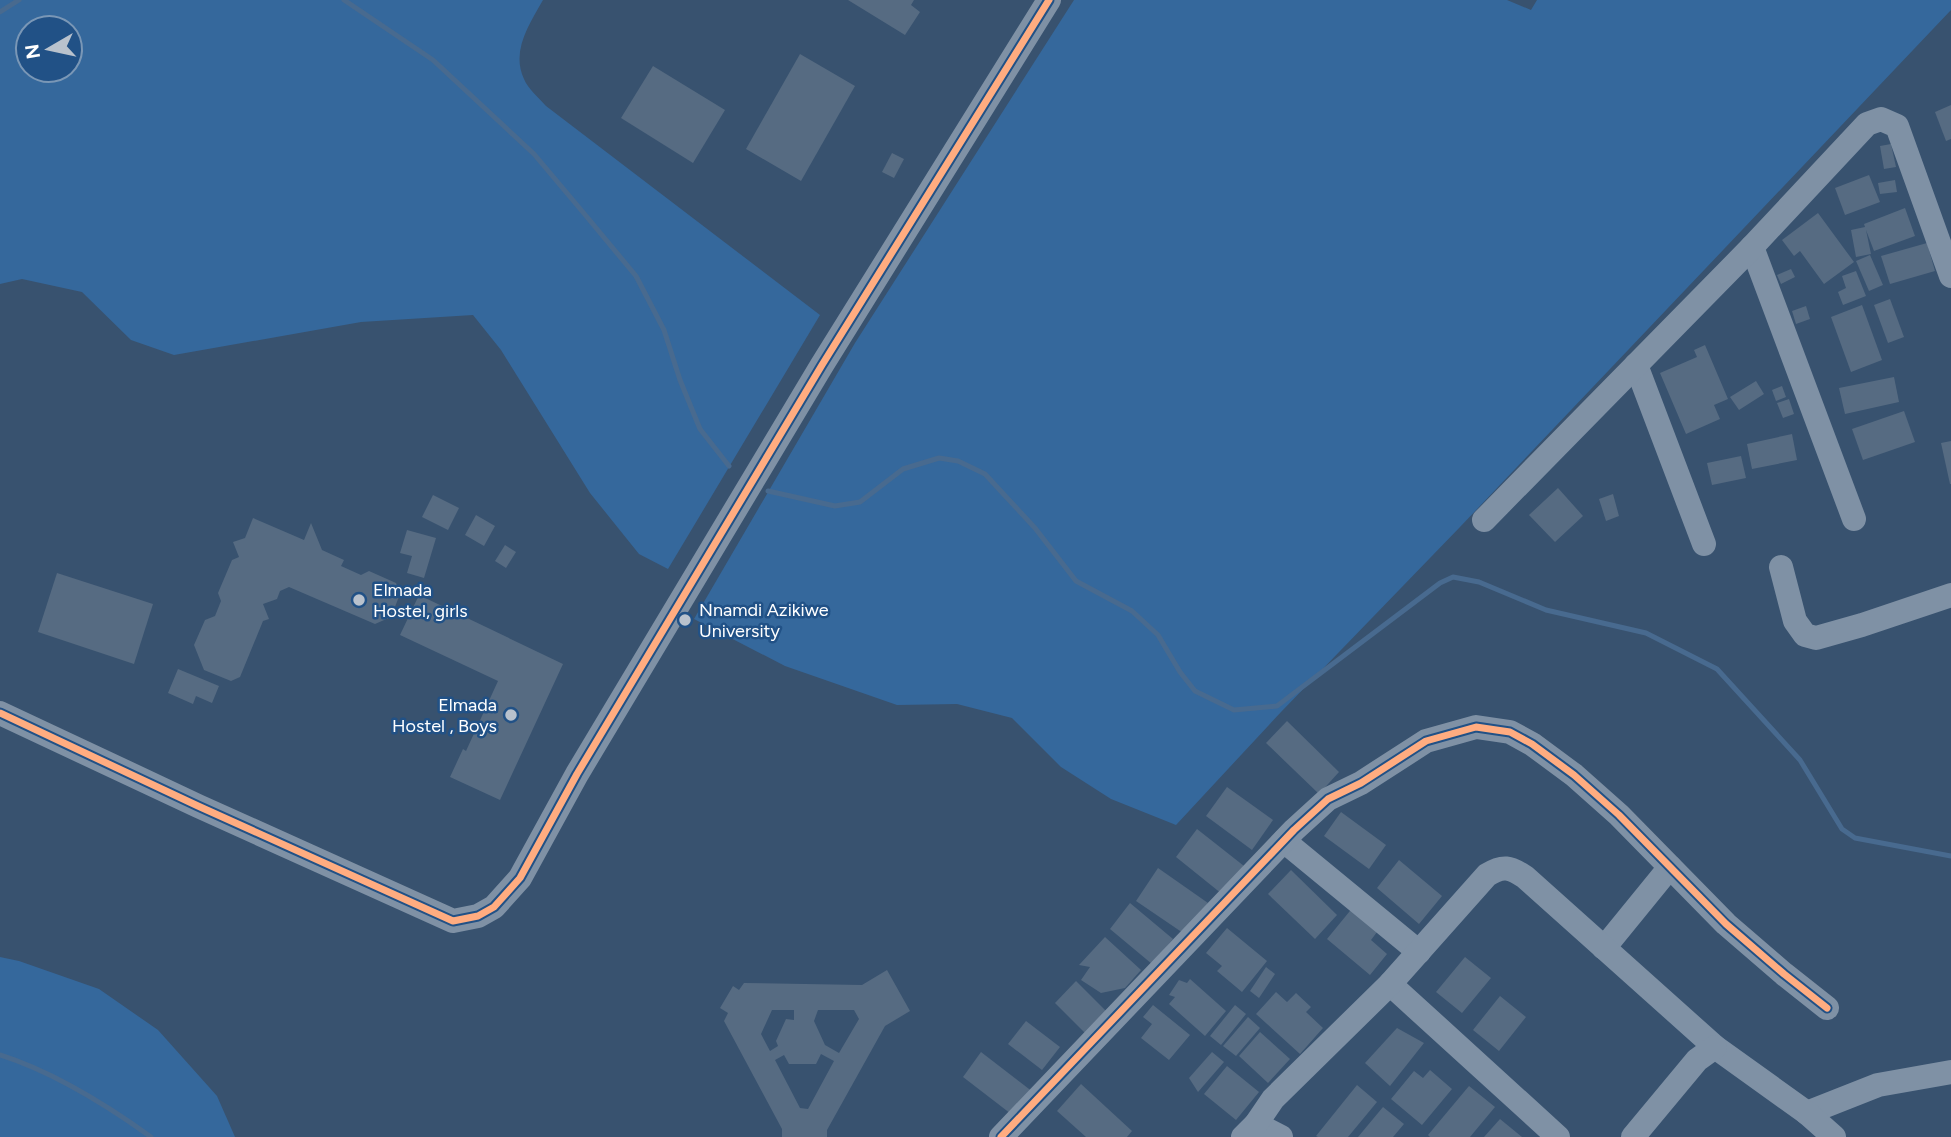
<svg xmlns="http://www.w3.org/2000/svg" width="1951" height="1137" font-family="Figtree,sans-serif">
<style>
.green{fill:#35689c;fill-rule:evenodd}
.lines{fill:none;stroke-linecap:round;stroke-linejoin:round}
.stream{stroke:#486a8f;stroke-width:5}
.building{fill:#566b82;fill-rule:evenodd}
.minor{stroke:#7f91a5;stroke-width:24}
.cycleway-casing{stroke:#215186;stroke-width:11}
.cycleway{stroke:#ffac80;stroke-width:7}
.poi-dot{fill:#b9c2cd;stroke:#215186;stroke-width:2.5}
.labels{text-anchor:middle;stroke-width:5;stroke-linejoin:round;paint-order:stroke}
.poi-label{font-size:18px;fill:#fff;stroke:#215186;text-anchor:start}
</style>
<rect width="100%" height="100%" fill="#38526f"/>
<!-- green -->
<g class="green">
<path d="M0,0H543C529,25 511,51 524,79C528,89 539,98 546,106L820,315L668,569L639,554L590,493L501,350L473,315L361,322L174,355L131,340L82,292L22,279L0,284ZM28,28H70V70H28Z"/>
<path d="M1074,0H1507L1531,10L1537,0H1951V10L1460,527L1281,712L1176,825L1111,799L1061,767L1012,718L957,704L897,705L785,666L694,619L855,343Z"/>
<path d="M0,957L19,961L99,989L158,1030L217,1096L235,1137H0Z"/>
</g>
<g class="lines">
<!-- stream -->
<g class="stream">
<path d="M344,0L433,60L534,154L587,217L636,276L664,330L680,380L700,429L729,466"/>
<path d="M0,12L19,0"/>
<path d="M768,491L835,506L860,502L903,469L939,458L958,461L985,474L1035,528L1076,581L1132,611L1158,635L1180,672L1195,691L1234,710L1277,706L1440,583L1453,577L1479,582L1546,610L1646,633L1717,669L1800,760L1842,829L1855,838L1951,856"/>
<path d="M0,1055C54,1072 105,1104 151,1137"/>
</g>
</g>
<!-- building -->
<g class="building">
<path d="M848,0H914L911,5L920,12L905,35Z"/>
<path d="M800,54L855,86L801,181L746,149Z"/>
<path d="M653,66L725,110L693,163L621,118Z"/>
<path d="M1951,105V139L1946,141L1935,112Z"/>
<path d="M1891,144L1896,167L1884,169L1880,146Z"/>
<path d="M892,153L904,159L894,178L882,172Z"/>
<path d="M1869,175L1880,202L1845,215L1835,188Z"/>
<path d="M1895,180L1897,192L1880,194L1878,183Z"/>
<path d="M1905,208L1915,236L1874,251L1866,230L1871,254L1856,257L1851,230L1865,227L1864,224Z"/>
<path d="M1818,213L1854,262L1824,284L1800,251L1794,256L1782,240Z"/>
<path d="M1927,243L1935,271L1890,284L1881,256Z"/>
<path d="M1870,255L1883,285L1869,291L1856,261Z"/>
<path d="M1791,269L1795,277L1781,284L1777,275Z"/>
<path d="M1856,271L1866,296L1843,305L1838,292L1846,288L1842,276Z"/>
<path d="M1890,299L1904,337L1888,343L1874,305Z"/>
<path d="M1862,305L1882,360L1851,372L1831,317Z"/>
<path d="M1806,306L1810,319L1796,324L1792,311Z"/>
<path d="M1705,345L1728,399L1714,405L1720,419L1686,434L1660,373L1697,357L1694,350Z"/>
<path d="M1894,377L1899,402L1845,414L1839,388Z"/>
<path d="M1756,381L1764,394L1739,410L1730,397Z"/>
<path d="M1782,386L1786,397L1776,401L1772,390Z"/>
<path d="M1789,399L1794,414L1783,418L1777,403Z"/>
<path d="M1904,411L1915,442L1863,460L1852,429Z"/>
<path d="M1792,434L1797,460L1752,469L1747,444Z"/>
<path d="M1951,441V484H1950L1941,443Z"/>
<path d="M1741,456L1746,478L1712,485L1707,463Z"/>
<path d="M1558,488L1583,516L1555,542L1529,515Z"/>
<path d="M1613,494L1619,516L1606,521L1599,499Z"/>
<path d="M433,495L459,508L448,530L422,517Z"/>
<path d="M476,515L495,526L484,546L465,535Z"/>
<path d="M253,518L304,540L311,523L322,550L344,560L341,566L361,575L369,571L396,583L400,594L391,617L375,624L289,587L280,591L277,599L263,604L269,619L263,621L240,677L231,681L204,670L194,645L205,620L215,616L221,601L218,593L232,560L239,557L233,542L245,538Z"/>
<path d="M407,530L436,538L424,578L407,573L412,556L400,553Z"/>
<path d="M505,545L516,552L506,568L495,561Z"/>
<path d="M57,573L153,604L134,664L38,632Z"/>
<path d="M419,595L563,664L500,800L450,777L463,749L466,751L498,681L400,635Z"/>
<path d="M178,669L219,686L212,703L196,696L193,704L168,693Z"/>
<path d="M1287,721L1339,772L1319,794L1266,743Z"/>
<path d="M1227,787L1273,820L1252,850L1206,816Z"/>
<path d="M1341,812L1386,845L1369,869L1324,836Z"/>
<path d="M1197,829L1244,866L1222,894L1176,857Z"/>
<path d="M1399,860L1442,896L1419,924L1377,888Z"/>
<path d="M1158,868L1208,903L1186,935L1136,901Z"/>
<path d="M1291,870L1337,915L1315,939L1268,894Z"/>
<path d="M1130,903L1173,939L1152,964L1110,929Z"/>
<path d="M1354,906L1380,928L1371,940L1387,954L1370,975L1327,939Z"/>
<path d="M1227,928L1267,961L1242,992L1217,971L1222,966L1206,953Z"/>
<path d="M1105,937L1141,970L1125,988L1101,993L1081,980L1090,967L1079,965Z"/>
<path d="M1465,957L1491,978L1462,1013L1436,992Z"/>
<path d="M1266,967L1275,974L1259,998L1250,991Z"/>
<path d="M887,970L910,1011L885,1026L827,1130V1137H782V1129L724,1021L728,1013L720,1008L733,986L739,990L744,983L862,985ZM772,1010H794V1020L786,1019L776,1041L778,1046L770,1051L761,1034ZM818,1010H854L859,1019L839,1053L825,1045L814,1021ZM821,1054L834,1061L808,1109L800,1108L775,1060L784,1055L789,1064H816Z"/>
<path d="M1190,979L1226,1011L1205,1036L1169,1004L1175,997L1169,995L1179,980L1187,983Z"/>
<path d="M1076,981L1106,1011L1085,1033L1055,1003Z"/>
<path d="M1276,992L1287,1002L1296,993L1311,1007L1306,1012L1323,1028L1300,1054L1256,1014Z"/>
<path d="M1500,996L1526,1017L1499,1051L1473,1030Z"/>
<path d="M1153,1005L1190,1035L1169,1060L1141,1038L1152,1024L1143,1017Z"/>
<path d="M1235,1005L1246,1014L1221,1045L1210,1036Z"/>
<path d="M1248,1017L1260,1028L1236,1056L1223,1046Z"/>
<path d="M1026,1021L1060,1047L1042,1070L1008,1044Z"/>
<path d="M1397,1028L1424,1043L1390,1086L1365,1063Z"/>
<path d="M1260,1032L1290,1059L1268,1083L1239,1056Z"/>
<path d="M981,1052L1033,1092L1015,1117L963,1077Z"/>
<path d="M1212,1052L1224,1062L1198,1092L1189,1078Z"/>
<path d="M1227,1066L1259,1092L1236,1120L1204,1094Z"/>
<path d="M1430,1070L1452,1089L1422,1125L1391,1099L1414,1071L1423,1078Z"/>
<path d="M1081,1084L1132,1131L1127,1137H1086L1057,1111Z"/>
<path d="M1357,1085L1377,1102L1348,1137H1318L1316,1136Z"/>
<path d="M1469,1086L1495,1107L1470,1137H1430L1428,1135Z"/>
<path d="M1383,1107L1404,1124L1393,1137H1358Z"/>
<path d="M1500,1119L1522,1137H1484Z"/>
</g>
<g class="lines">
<!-- minor -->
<g class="minor">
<path d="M1752,247L1854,519"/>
<path d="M1636,365L1704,544"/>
<path d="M1484,520L1752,247L1867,124L1881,119L1897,126L1951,276"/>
<path d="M1781,567L1795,621L1805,635L1816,638L1862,625L1951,595"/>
<path d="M0,713L198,806L453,921L478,916L494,907L520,878L577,774L822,365L1049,0"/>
<path d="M1284,841L1419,952"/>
<path d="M1604,948L1670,867"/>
<path d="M1390,984L1558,1137"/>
<path d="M1807,1113L1878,1085L1951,1072"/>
<path d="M1256,1124L1281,1137"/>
<path d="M1001,1137L1294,830L1328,799L1361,783L1426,741L1476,727L1510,732L1532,744L1574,775L1619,815L1726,924L1784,974L1827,1008"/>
<path d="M1243,1137L1256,1124L1273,1099L1390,984L1487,875C1503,865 1510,867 1525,877L1715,1047L1807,1113L1834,1137"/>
<path d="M1633,1137L1697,1060L1715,1047"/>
</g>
<!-- cycleway casing -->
<g class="cycleway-casing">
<g id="cycleway">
<path d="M0,713L198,806L453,921L478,916L494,907L520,878L577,774L822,365L1049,0"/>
<path d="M1001,1137L1294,830L1328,799L1361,783L1426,741L1476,727L1510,732L1532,744L1574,775L1619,815L1726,924L1784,974L1827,1008"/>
</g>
</g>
<!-- cycleway -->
<use href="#cycleway" class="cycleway"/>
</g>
<!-- markers -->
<g class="poi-dot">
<circle cx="359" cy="600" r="7"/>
<circle cx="685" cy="620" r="7"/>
<circle cx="511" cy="715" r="7"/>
</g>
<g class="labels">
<!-- poi labels -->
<g class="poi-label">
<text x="373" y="596">Elmada<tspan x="373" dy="21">Hostel, girls</tspan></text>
<text x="699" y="616">Nnamdi Azikiwe<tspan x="699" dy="21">University</tspan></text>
<text x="497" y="711" text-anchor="end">Elmada<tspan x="497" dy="21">Hostel , Boys</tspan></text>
</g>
</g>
<!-- north arrow -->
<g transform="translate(49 49) rotate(261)"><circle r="33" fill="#215186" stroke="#7a97b6" stroke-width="2"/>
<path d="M0-5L12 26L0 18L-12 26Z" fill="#b9c2cd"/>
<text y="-10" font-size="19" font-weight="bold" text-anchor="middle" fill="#ffffff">N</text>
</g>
</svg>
